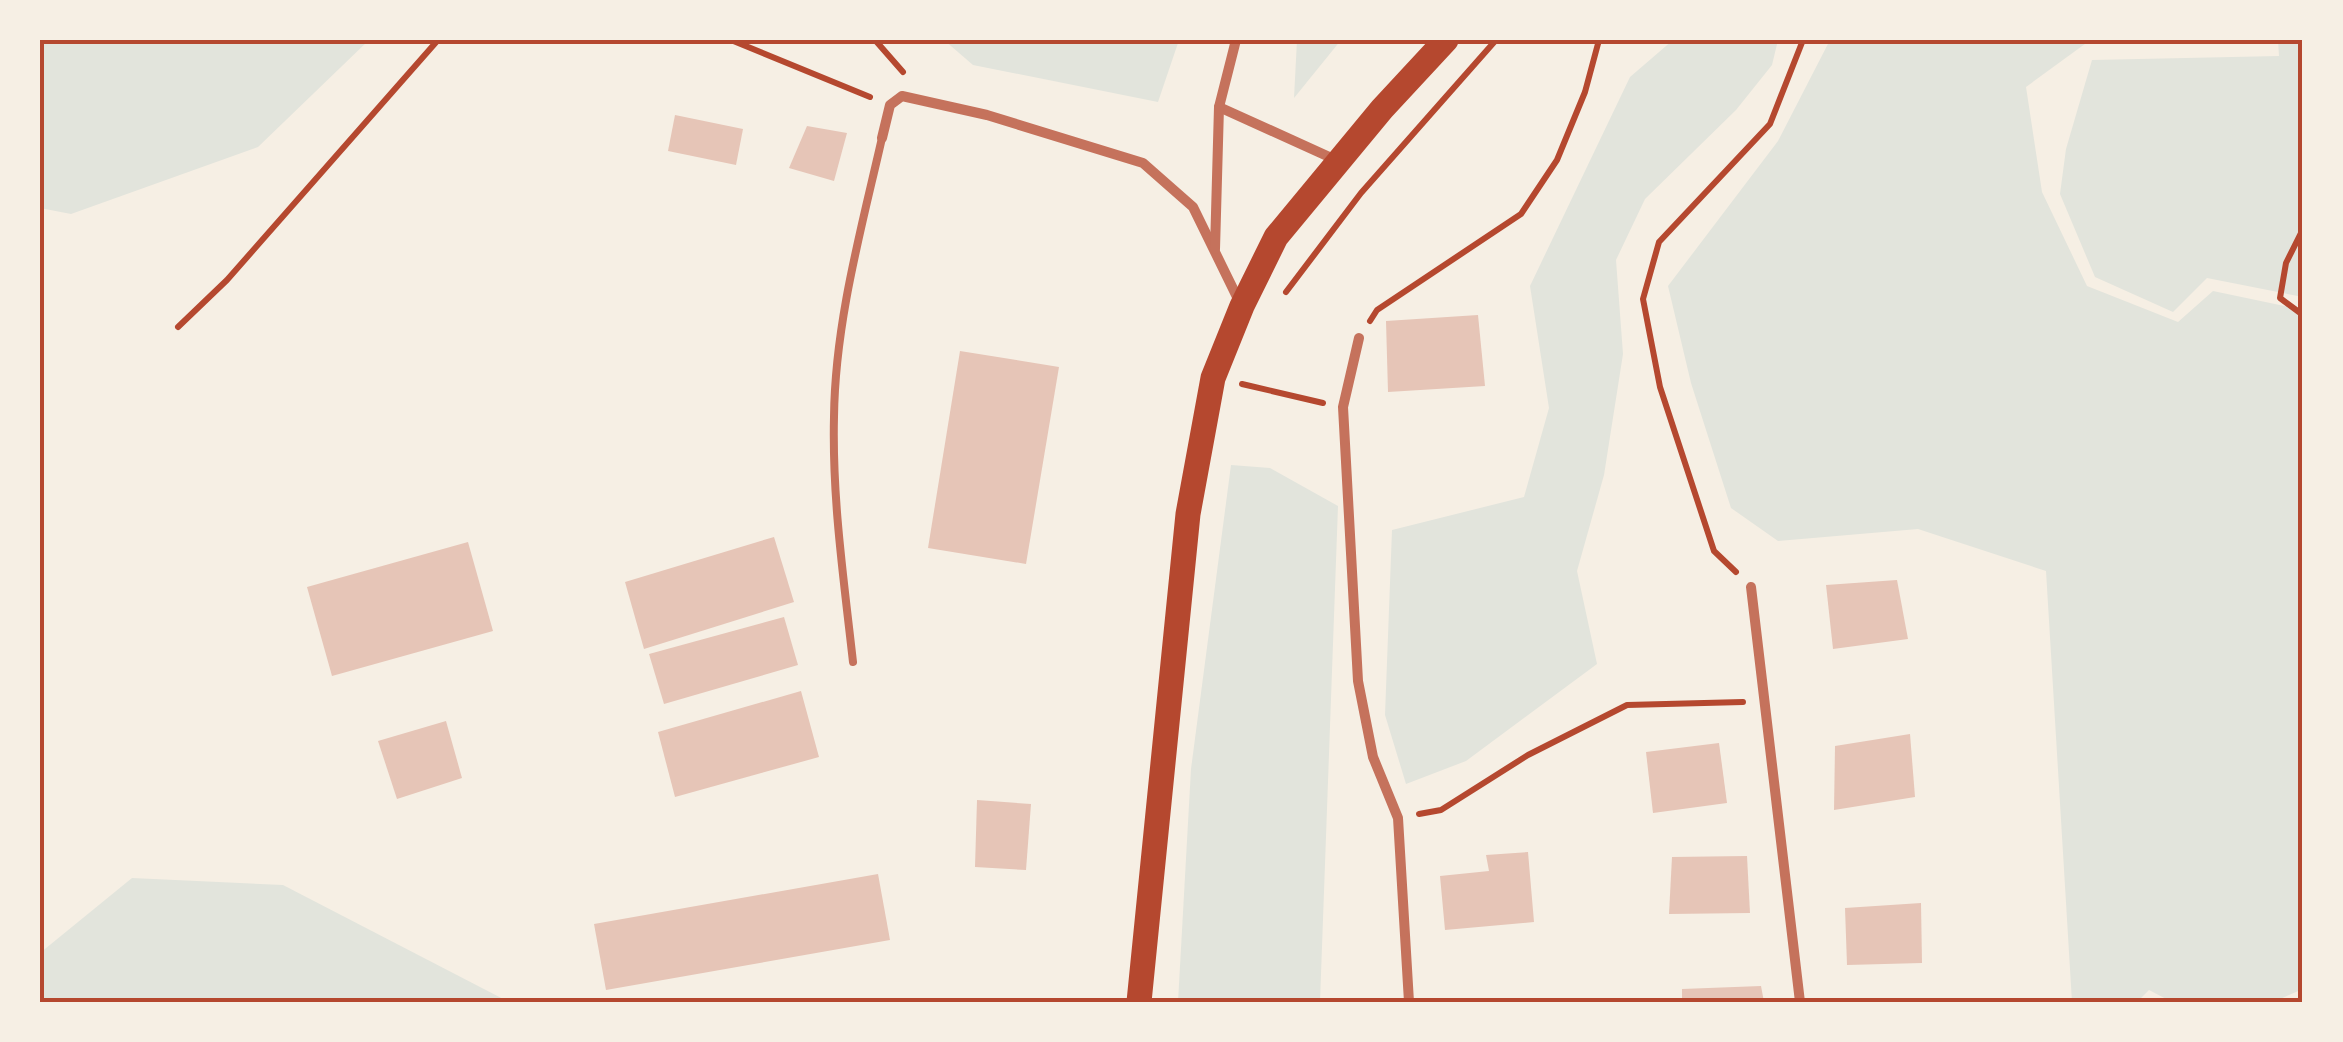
<svg xmlns="http://www.w3.org/2000/svg" width="2343" height="1042" font-family="Overpass,sans-serif">
<style>
.green{fill:#e2e4dc}
.building{fill:#e6c5b7}
.lines{fill:none;stroke-linecap:round;stroke-linejoin:round}
.path{stroke:#b5482f;stroke-width:6}
.service{stroke:#c5725c;stroke-width:8}
.minor{stroke:#c5725c;stroke-width:10}
.primary{stroke:#b5482f;stroke-width:25}
.neatline{fill:none;stroke:#b5482f;stroke-width:4}
</style>
<rect width="100%" height="100%" fill="#f6efe4"/>
<!-- green -->
<g class="green">
<path d="M40,40H369L258,147L71,214L40,208Z"/>
<path d="M944,40H1179L1158,102L973,65Z"/>
<path d="M1297,40H1341L1294,98Z"/>
<path d="M1673,40H1778L1772,65L1736,110L1645,199L1616,260L1623,354L1604,475L1577,571L1597,664L1466,761L1406,784L1385,715L1392,530L1524,497L1549,408L1530,286L1630,77Z"/>
<path d="M1830,40H2177L2089,41L2026,87L2042,192L2087,286L2178,322L2213,291L2303,310V989L2273,1002H2172L2149,990L2137,1002H2072L2046,571L1918,529L1778,541L1731,508L1691,383L1668,286L1778,141Z"/>
<path d="M2278,40H2303V297L2207,278L2173,312L2095,277L2060,194L2066,149L2092,60L2279,56Z"/>
<path d="M1231,465L1270,468L1338,506L1320,1002H1178L1191,769Z"/>
<path d="M132,878L283,885L509,1002H40V953Z"/>
</g>
<!-- building -->
<g class="building">
<path d="M675,115L743,129L736,165L668,151Z"/>
<path d="M807,126L847,133L834,181L789,168Z"/>
<path d="M1478,315L1485,386L1388,392L1386,321Z"/>
<path d="M960,351L1059,367L1026,564L928,548Z"/>
<path d="M774,537L794,602L644,649L625,582Z"/>
<path d="M468,542L493,631L332,676L307,587Z"/>
<path d="M1897,580L1908,639L1833,649L1826,585Z"/>
<path d="M784,617L798,665L664,704L649,654Z"/>
<path d="M801,691L819,757L675,797L658,732Z"/>
<path d="M446,721L462,778L397,799L378,741Z"/>
<path d="M1910,734L1915,797L1834,810L1835,746Z"/>
<path d="M1719,743L1727,803L1653,813L1646,752Z"/>
<path d="M977,800L1031,804L1026,870L975,867Z"/>
<path d="M1528,852L1534,922L1445,930L1440,876L1489,871L1486,855Z"/>
<path d="M1747,856L1750,913L1669,914L1672,857Z"/>
<path d="M878,874L890,940L606,990L594,924Z"/>
<path d="M1921,903L1922,963L1847,965L1845,908Z"/>
<path d="M1761,986L1764,1002H1682V989Z"/>
</g>
<g class="lines">
<!-- path -->
<g class="path">
<path d="M731,40L870,97"/>
<path d="M875,40L903,72"/>
<path d="M2303,229L2286,263L2280,298L2303,315"/>
<path d="M1286,292L1361,193L1496,40"/>
<path d="M1370,321L1377,310L1521,214L1557,160L1585,92L1599,40"/>
<path d="M178,327L227,280L438,40"/>
<path d="M1242,384L1323,403"/>
<path d="M1736,572L1714,551L1660,387L1643,299L1659,242L1770,124L1803,40"/>
<path d="M1419,814L1441,810L1528,755L1627,705L1743,702"/>
</g>
<!-- service -->
<path class="service" d="M853,662C844,581 832,499 834,417C835,323 861,230 882,138"/>
<!-- minor -->
<g class="minor">
<path d="M1219,107L1336,160"/>
<path d="M882,138L890,105L902,96L987,115L1143,163L1193,207L1239,301"/>
<path d="M1215,249L1219,107L1236,40"/>
<path d="M1359,338L1343,407L1358,681L1373,757L1398,818L1409,1002"/>
<path d="M1751,587L1800,1002"/>
</g>
<!-- primary -->
<path class="primary" d="M1139,1002L1188,514L1213,378L1242,306L1276,237L1382,109L1446,40"/>
</g>
<!-- border -->
<rect width="2343" height="1042" fill="none" stroke="#f6efe4" stroke-width="85"/>
<rect x="42" y="42" width="2258" height="958" class="neatline"/>
</svg>
